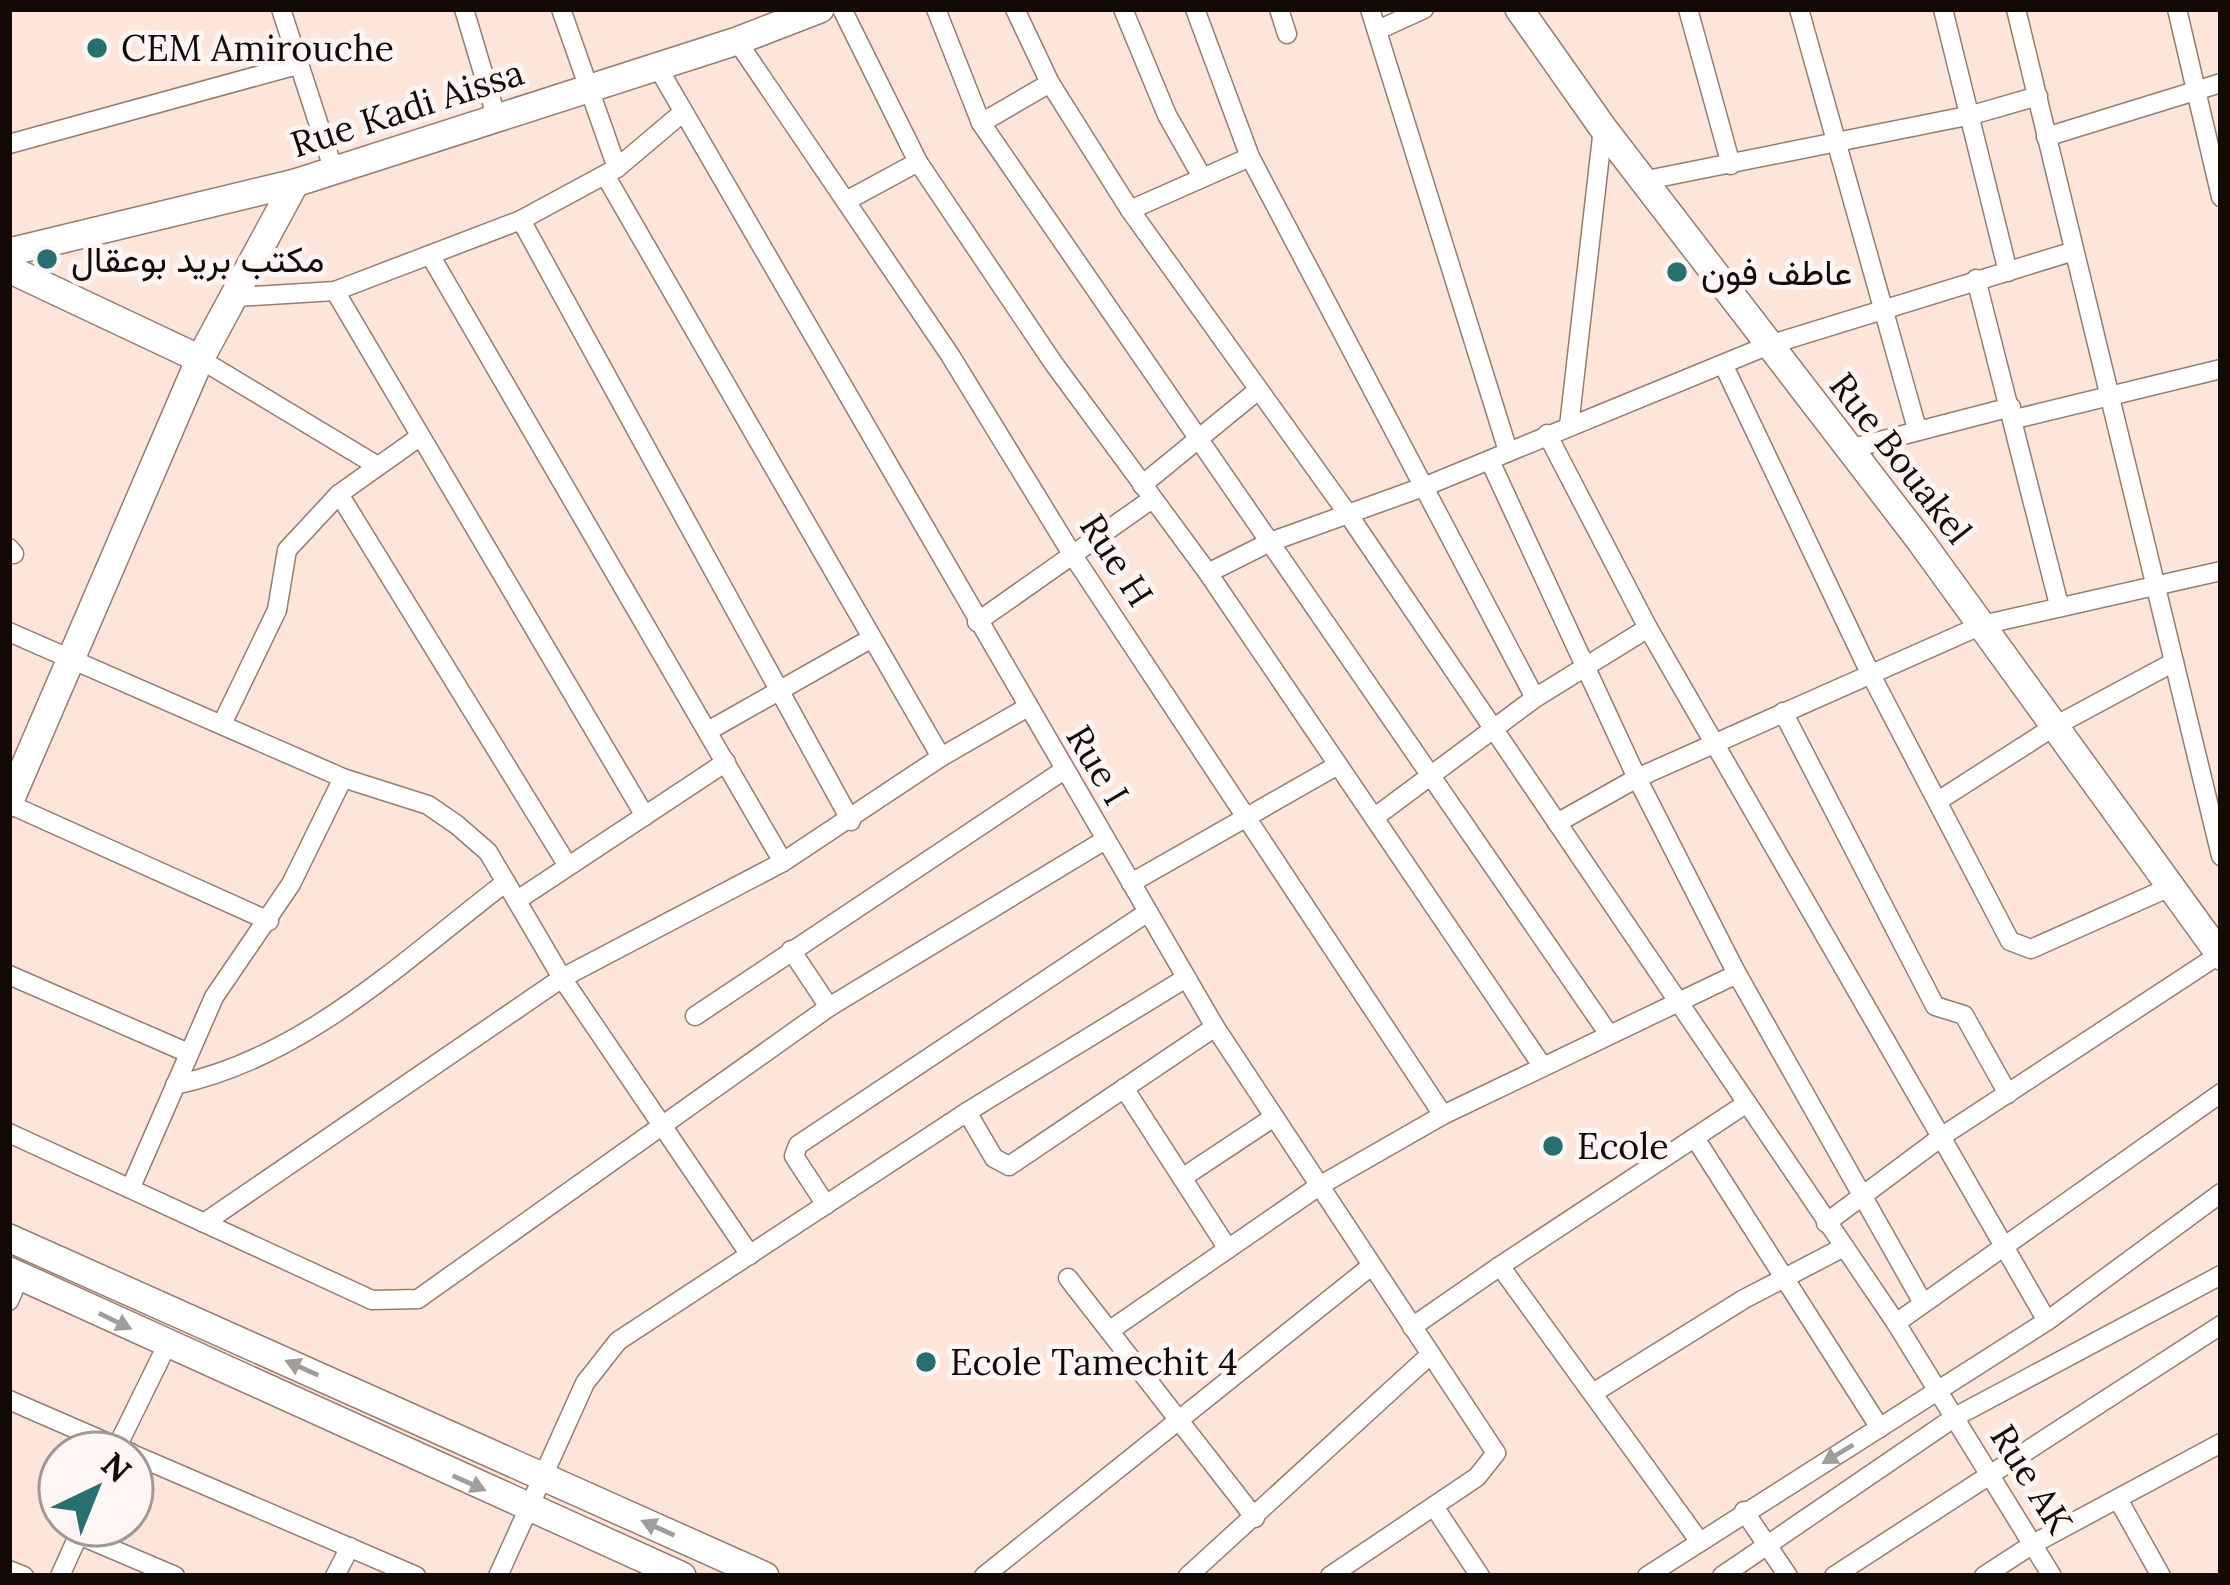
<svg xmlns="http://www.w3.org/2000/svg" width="2230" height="1585" font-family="Lora,Vazirmatn,serif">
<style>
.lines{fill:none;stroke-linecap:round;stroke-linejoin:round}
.street-casing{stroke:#977c70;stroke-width:21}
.secondary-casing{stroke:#977c70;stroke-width:30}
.street{stroke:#fff;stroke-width:18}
.secondary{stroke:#fff;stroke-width:27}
.oneway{fill:#a19d9b}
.poi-dot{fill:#267170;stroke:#fdf6f4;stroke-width:4.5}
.labels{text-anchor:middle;stroke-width:10;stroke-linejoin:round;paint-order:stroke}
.poi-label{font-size:36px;fill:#130a06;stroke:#fdf6f4;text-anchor:start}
.street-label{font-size:36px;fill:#130a06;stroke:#fdf6f4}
</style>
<rect width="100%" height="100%" fill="#fde5da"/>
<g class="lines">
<!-- street casing -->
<g class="street-casing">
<g id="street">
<path d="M281,9L333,168"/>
<path d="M464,9L496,116"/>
<path d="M561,9L617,168"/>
<path d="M842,9L918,162L1054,364L1208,573L1543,1067"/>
<path d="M936,9L981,123L1608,1033"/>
<path d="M1015,9L1050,83L1130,210L1348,514L1896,1323L2052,1576"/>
<path d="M1123,9L1167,115L1202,177"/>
<path d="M1195,9L1250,157L1535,698"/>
<path d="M1279,9L1287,34"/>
<path d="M1370,9L1508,451"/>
<path d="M1688,9L1731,165"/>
<path d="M1799,9L1917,429"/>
<path d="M1943,9L2008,272"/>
<path d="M2016,9L2221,856"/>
<path d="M2177,9L2221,197"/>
<path d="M1380,29L1424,9"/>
<path d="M737,41L950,355L1072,554L1443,1115"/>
<path d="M657,66L1215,1027L1496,1453L1477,1477L1330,1576"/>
<path d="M981,123L1050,83"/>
<path d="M2046,137L2221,83"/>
<path d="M9,144L297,65"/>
<path d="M605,175L941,757"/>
<path d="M1647,180L1972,115L2038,96"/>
<path d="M846,201L918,162"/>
<path d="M1130,210L1250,157"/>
<path d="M521,220L851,821"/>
<path d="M430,255L783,862"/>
<path d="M1976,279L2059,605"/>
<path d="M335,291L645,816"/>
<path d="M236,297L335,291L521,220L617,168L681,114"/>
<path d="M200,359L376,465"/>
<path d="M1724,366L1870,673L2010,941L2031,949L2170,887"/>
<path d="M2015,419L2221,369"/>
<path d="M1569,426L1603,128"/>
<path d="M1547,434L1648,628L2047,1321"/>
<path d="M1849,449L2011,407"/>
<path d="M1490,461L1637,778L1737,974L1923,1303"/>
<path d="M1142,485L1257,391"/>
<path d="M339,494L568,866"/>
<path d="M9,548L14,554"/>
<path d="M1208,573L1270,542L1426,486L1769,345L2074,251"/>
<path d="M977,622L1152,499"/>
<path d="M9,632L343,778L428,805L457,825L488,852L562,978L750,1255"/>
<path d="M1783,712L1935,1006L1964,1015L2008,1094"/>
<path d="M223,722L277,610L287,550L339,494L418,438"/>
<path d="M708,731L872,638"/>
<path d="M1938,801L2055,726L2174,662"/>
<path d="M9,804L269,921"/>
<path d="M1375,817L1535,698L1648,628"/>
<path d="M1557,823L1637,778L1982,625L2221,571"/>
<path d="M1131,883L1338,765"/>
<path d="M519,899L726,762"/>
<path d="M791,950L829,1007"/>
<path d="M9,975L186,1052"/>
<path d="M695,1016L1064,770"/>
<path d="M175,1085C304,1058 404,960 506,882"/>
<path d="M1124,1088L1228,1249"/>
<path d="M967,1112L994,1158L1009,1166L1215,1027"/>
<path d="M9,1133L372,1300L418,1299L829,1007L1105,840"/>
<path d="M1695,1138L1880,1428"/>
<path d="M1182,1178L1274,1117"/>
<path d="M131,1187L214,997L291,884L343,778"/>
<path d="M826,1205L794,1156L798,1145L1148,912"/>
<path d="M204,1223L562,978L783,862L941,757L1026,708"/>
<path d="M1826,1223L1944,1135L2220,954"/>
<path d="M1500,1266L1747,1103"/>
<path d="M1068,1278L1255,1518"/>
<path d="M9,1301L20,1275"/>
<path d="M1896,1323L2221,1093"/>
<path d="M1412,1327L1500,1266L1700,1542"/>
<path d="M1109,1331L1319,1186L1443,1115L1737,974"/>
<path d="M1593,1393L1744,1299L1844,1247"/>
<path d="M9,1400L131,1453"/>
<path d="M114,1453L166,1347"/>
<path d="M132,1454L416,1576"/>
<path d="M2119,1501L2161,1576"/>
<path d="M1435,1508L1480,1576"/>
<path d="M1744,1511L1788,1576"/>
<path d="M79,1535L175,1576"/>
<path d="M9,1570L24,1576"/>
<path d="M60,1576L83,1525"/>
<path d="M335,1576L350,1547"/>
<path d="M498,1576L585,1383L618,1341L967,1112L1186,978"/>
<path d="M984,1576L1370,1267"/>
<path d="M1188,1576L1431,1354"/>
<path d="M1647,1576L2047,1321L2221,1193"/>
<path d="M1722,1576L1955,1417L2221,1275"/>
<path d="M1834,1576L2221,1325"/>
<path d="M1984,1576L2033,1544L2221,1443"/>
</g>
</g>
<!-- secondary casing -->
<g class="secondary-casing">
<g id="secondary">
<path d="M1519,9L1603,128L1919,539L2221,956"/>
<path d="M9,252L295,183L737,41L820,9"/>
<path d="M9,269L200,359"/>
<path d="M9,803L200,359L295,183"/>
<path d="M9,1238L765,1576"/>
<path d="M9,1271L682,1576"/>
</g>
</g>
<!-- street -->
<use href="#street" class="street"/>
<!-- secondary -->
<use href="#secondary" class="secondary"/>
</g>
<!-- one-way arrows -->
<defs><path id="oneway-solid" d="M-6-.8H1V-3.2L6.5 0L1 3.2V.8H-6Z" transform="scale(3)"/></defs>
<g class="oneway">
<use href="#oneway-solid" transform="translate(115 1321) rotate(26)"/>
<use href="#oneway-solid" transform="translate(302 1368) rotate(-156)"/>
<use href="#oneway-solid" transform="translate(1838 1454) rotate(149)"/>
<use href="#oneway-solid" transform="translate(469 1483) rotate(24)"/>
<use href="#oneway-solid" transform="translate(658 1528) rotate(-156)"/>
</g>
<!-- markers -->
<g class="poi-dot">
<circle cx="97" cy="48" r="12"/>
<circle cx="47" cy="259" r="12"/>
<circle cx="1677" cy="272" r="12"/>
<circle cx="1553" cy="1146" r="12"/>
<circle cx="926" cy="1362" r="12"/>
</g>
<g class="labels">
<!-- poi labels -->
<g class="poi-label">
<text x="121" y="61">CEM Amirouche</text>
<text x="71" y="272">مكتب بريد بوعقال</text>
<text x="1701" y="285">عاطف فون</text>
<text x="1577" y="1159">Ecole</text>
<text x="950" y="1375">Ecole Tamechit 4</text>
</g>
<!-- street labels -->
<g class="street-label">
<text transform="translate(407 108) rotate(-18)" y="13">Rue Kadi Aissa</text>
<text transform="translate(1901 458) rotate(52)" y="13">Rue Bouakel</text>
<text transform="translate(1117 560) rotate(57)" y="13">Rue H</text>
<text transform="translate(1098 765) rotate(59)" y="13">Rue I</text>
<text transform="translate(2032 1479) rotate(58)" y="13">Rue AK</text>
</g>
</g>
<!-- border -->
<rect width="2230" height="1585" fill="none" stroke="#130a06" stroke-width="24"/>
<!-- north arrow -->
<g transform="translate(96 1489) rotate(43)"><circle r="57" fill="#fdf6f4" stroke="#9f9895" stroke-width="3"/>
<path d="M0-9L21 45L0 30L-21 45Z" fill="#267170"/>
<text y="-18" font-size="33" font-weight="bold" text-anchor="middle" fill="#130a06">N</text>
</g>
</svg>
